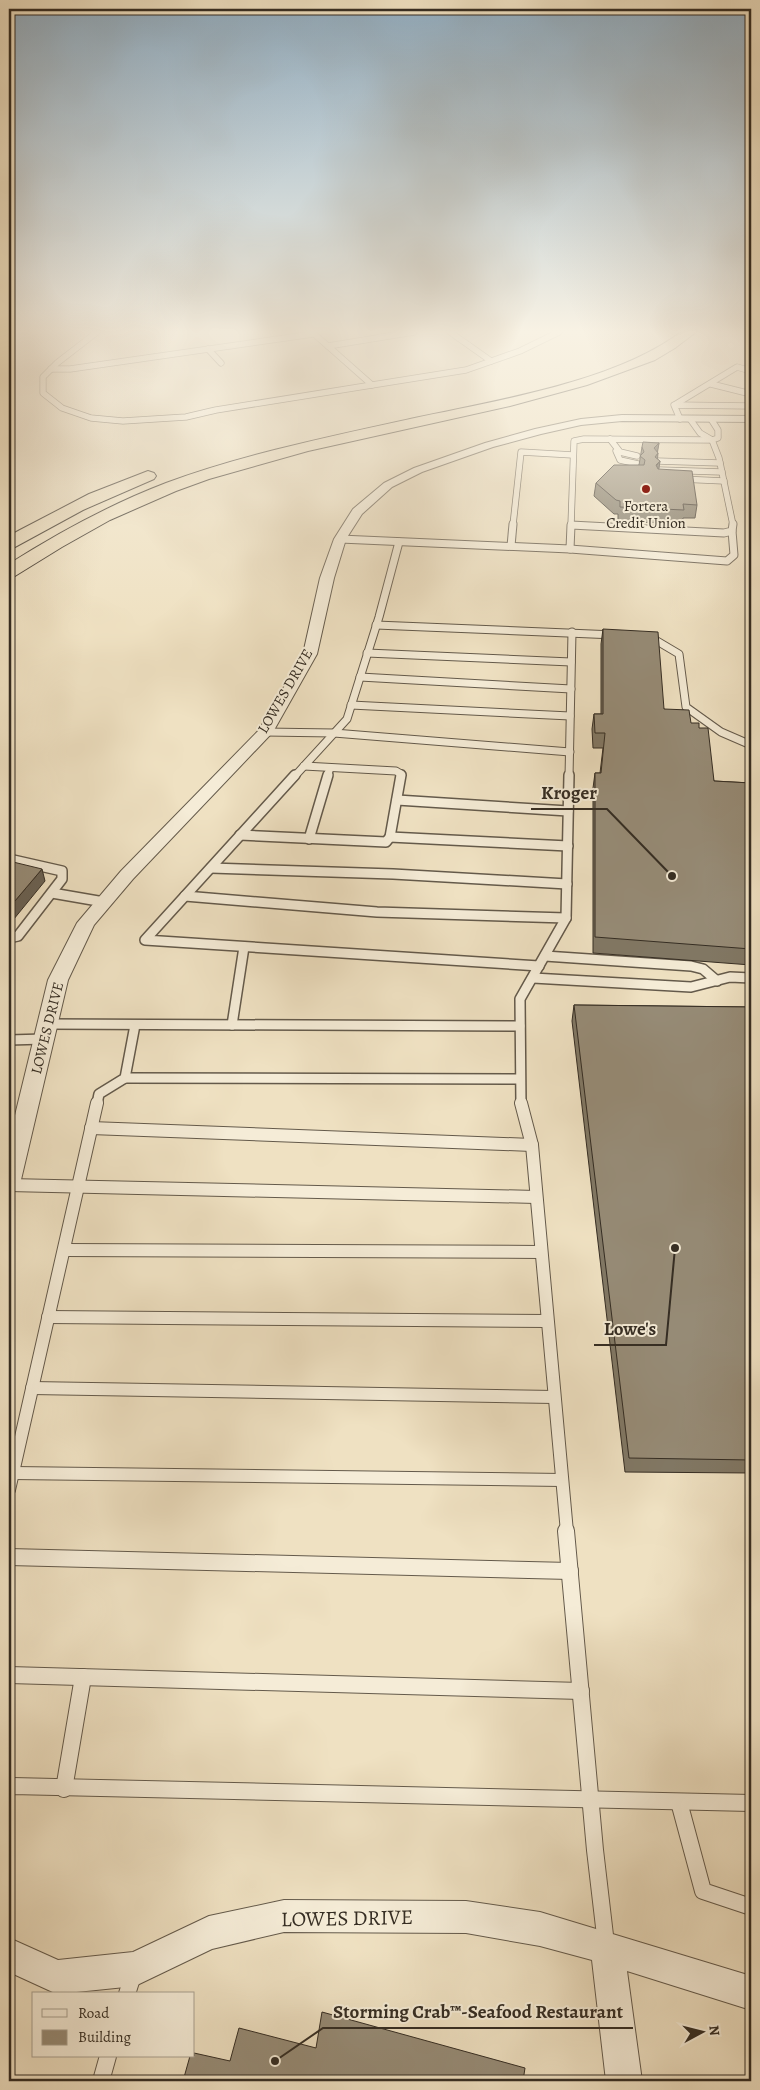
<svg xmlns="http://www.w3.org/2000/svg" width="760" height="2090" font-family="Alegreya,serif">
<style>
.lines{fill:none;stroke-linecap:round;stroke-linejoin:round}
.service-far4-casing{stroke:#645a4b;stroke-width:7}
.service-far3-casing{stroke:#645a4b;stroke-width:9}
.service-far2-casing{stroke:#645a4b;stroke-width:12}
.service-far1-casing{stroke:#645a4b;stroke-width:14}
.service-casing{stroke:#645a4b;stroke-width:18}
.minor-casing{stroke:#645a4b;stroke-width:2}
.trunk-casing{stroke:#352d23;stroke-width:2}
.service-far4{stroke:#f5ecd7;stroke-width:5.5}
.service-far3{stroke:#f5ecd7;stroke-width:7}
.service-far2{stroke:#f5ecd7;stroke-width:9}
.service-far1{stroke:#f5ecd7;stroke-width:12}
.service{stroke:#f5ecd7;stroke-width:16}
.minor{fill:#f5ecd7;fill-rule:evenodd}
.trunk{fill:#efe1c2;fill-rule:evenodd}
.wall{fill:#817865;stroke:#352d23}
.shaded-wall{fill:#696153;stroke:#352d23}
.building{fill:#968b76;stroke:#352d23}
.poi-dot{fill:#8f2418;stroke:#f5ecd7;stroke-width:2}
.labels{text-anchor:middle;stroke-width:4;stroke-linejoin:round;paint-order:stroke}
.far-poi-label{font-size:15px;fill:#352d23;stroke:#f5ecd7}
.far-street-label{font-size:15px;fill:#352d23;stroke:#f5ecd7}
.near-street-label{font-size:21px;fill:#352d23;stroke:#f5ecd7}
.leader{fill:none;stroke:#352d23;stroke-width:2}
.callout-dot{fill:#352d23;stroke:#f5ecd7;stroke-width:2}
.callout-label{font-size:19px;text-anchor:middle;font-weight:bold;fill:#352d23;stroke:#f5ecd7;stroke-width:4;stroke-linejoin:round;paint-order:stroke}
</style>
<rect width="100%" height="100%" fill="#efe1c2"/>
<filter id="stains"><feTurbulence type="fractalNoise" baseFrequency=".004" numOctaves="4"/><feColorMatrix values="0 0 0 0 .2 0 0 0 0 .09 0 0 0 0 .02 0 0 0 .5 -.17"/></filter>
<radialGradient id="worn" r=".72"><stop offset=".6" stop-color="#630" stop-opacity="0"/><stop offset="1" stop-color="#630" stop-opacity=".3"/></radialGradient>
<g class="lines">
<!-- service-far4 casing -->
<g class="service-far4-casing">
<g id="service-far4">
<path d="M97,332L57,363L43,377V393L62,408L91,418L123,421L186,417L216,410L372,385"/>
<path d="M312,332L372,385L466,370L520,351L559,332"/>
<path d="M450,332L491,361"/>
<path d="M328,346L414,332"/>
<path d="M208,349L221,363"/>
<path d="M51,369H70L313,334"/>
<path d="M711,384L751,394"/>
<path d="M676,404L737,367L751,371"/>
<path d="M680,419L674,405L751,406"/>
<path d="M690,419L700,433L712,440L719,458L733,525"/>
<path d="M610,439L620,452L637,456"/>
<path d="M616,451L620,460L638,464"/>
<path d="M657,461L720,463"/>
<path d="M660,470L722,472"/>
<path d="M680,479L724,481"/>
<path d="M513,525L521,452L573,455"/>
<path d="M571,525L574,441L584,439L712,440L718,438V430L711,419"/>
<path d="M571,525H579"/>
</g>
</g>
<!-- service-far3 casing -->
<g class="service-far3-casing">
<g id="service-far3">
<path d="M340,539L570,549L571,525L724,533L732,531L733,524"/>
<path d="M511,546L513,524"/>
<path d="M570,549L727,561L734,555L732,531"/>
<path d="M376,625L615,635"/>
<path d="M647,638H652L679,654L686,707L721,732L751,745"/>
<path d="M367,653L571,662"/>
<path d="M360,677L571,689"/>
<path d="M351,705L570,716"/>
<path d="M265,732L334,733L570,752"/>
<path d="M304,766L396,771L401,774V777"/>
<path d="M294,777L347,719L379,617L399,542"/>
<path d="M327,777L330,768"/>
<path d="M569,777L572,632"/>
</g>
</g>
<!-- service-far2 casing -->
<g class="service-far2-casing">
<g id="service-far2">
<path d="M295,775L145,940L539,966"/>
<path d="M397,800L568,811"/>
<path d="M240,835L386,842L390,837L401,775"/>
<path d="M390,837L568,846"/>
<path d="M309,839L328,775"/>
<path d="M9,859L62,871V879L18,936L9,938"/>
<path d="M211,868L393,874L567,884"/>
<path d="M52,893L104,902"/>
<path d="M185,896L377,912L566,918"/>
<path d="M545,956L691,966L703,969L717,981"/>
<path d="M533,978L691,987L730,977L751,978"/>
<path d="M48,1024L520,1026"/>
<path d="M232,1025L244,947"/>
<path d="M9,1040L44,1039"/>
<path d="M125,1078L520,1079"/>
<path d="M97,1104L99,1094L125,1078L135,1025"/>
<path d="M521,1104L520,999L566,918L569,775"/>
</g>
</g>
<!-- service-far1 casing -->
<g class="service-far1-casing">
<g id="service-far1">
<path d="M521,1103L532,1145L567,1532"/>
<path d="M91,1128L532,1145"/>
<path d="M9,1185L536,1197"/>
<path d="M64,1250L541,1252"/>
<path d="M48,1317L547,1321"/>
<path d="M32,1388L554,1397"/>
<path d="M13,1473L562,1480"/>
<path d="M9,1490L97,1103"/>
</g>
</g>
<!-- service casing -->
<g class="service-casing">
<g id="service">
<path d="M566,1531L595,1850L606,1944"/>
<path d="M9,1557L570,1571"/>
<path d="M9,1675L581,1691"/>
<path d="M9,1788L12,1786L751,1803"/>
<path d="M64,1789L83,1677"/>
<path d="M679,1802L703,1891L751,1907"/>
<path d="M127,1994L133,1975"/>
<path d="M101,2081L108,2056"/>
</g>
</g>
<!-- minor casing -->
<g class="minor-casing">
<g id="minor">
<path d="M622,415L751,416V422L622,421L581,425L541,434L493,447L422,472L392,487L362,514L346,539L334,578L317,654L273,732L133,879L94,925L68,980L20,1184L17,1190L9,1193V1140L48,980L77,923L121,871L259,730L303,654L320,578L334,539L353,509L384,483L414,468L485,443L535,429L581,419Z"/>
<path d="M284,1900L466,1901L540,1912L751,1976V2010L627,1971L642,2081H606L592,1960L540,1946L466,1933L284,1932L212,1949L135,1986L57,1994L9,1972V1938L58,1960L133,1952L209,1916Z"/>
</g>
</g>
<!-- trunk casing -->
<g class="trunk-casing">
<g id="trunk">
<path d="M681,332H696L675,348L655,360L587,385L510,406L308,451L209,479L176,491L110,520L62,547L15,576L9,577V564C58,533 111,504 166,483C245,454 328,437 410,419C493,401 613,383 681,332Z"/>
<path d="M148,471L154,473L156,476L154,479L83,510L15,547L9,548V536L20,530L89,494Z"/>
</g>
</g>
<!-- service-far4 -->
<use href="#service-far4" class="service-far4"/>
<!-- service-far3 -->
<use href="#service-far3" class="service-far3"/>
<!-- service-far2 -->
<use href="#service-far2" class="service-far2"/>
<!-- service-far1 -->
<use href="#service-far1" class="service-far1"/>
<!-- service -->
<use href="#service" class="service"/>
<!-- minor -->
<use href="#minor" class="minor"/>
<!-- trunk -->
<use href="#trunk" class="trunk"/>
</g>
<!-- wall -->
<g class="wall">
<path d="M659,443L657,451V459L660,461L658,469L697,505L695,518H683L682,524L618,521V514H614L594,496L596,483L639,465L642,447Z"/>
<path d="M603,629L664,709L699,728L714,781L751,783V965L593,953V788L595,773H600L603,748H593L592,729L594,714H601V644Z"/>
<path d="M574,1005L751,1007V1473L625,1472L572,1021Z"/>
</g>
<!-- shaded-wall -->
<g class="shaded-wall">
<path d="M659,443L657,455L658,453L657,465L660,461L658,475L654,448Z"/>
<path d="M42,869L45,881L9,925V908Z"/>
</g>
<!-- building -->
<g class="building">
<path d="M643,442L659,443L654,448L658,453L655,457L660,461L656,465L658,469L692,471L697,505L683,504L684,510L620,507V501L616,500L596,483L614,465H644L645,460L640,456L644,452L642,447Z"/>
<path d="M603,629L658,632L664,709L689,710L691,723H699V728H708L714,781L751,783V949L595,937V773H601L605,733H595L594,714H603Z"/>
<path d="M9,861L42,869L9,908Z"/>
<path d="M574,1005L751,1007V1460L629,1458Z"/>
<path d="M322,2012L525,2068L523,2081H183L190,2056H194V2053L230,2061L239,2028L316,2048Z"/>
</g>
<!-- sky -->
<linearGradient id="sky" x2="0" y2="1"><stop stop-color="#91aec3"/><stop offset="0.53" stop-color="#f8f2e4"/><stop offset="1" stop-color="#f8f2e4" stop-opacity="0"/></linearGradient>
<rect width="760" height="625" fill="url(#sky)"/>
<!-- markers -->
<circle class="poi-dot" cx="646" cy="489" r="5"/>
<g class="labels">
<!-- far-poi labels -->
<g class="far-poi-label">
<text x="646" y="511">Fortera<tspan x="646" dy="17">Credit Union</tspan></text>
</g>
<!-- far-street labels -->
<g class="far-street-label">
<text transform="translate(285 691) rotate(-60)" y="5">LOWES DRIVE</text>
<text transform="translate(47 1028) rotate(-76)" y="5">LOWES DRIVE</text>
</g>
<!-- near-street labels -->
<g class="near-street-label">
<text transform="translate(347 1918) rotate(-1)" y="7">LOWES DRIVE</text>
</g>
</g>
<!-- callouts -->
<path class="leader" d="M672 876L607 809H531M675 1248L666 1345H594M275 2061L323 2028H633"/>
<g class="callout-dot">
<circle cx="672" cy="876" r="5"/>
<circle cx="675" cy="1248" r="5"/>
<circle cx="275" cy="2061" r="5"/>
</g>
<g class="callout-label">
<text x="569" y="799">Kroger</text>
<text x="630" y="1335">Lowe's</text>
<text x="478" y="2018">Storming Crab™-Seafood Restaurant</text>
</g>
<!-- margin -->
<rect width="760" height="2090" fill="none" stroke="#efe1c2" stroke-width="30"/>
<rect x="10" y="10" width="740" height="2070" fill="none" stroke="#352d23" stroke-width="2.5"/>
<rect x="15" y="15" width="730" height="2060" fill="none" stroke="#352d23"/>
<!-- legend -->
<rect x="32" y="1992" width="162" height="65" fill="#f5ecd7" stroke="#a8a08f"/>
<rect x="42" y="2009" width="25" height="8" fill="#f5ecd7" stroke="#a8a08f"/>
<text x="78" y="2018" font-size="15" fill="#352d23">Road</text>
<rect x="42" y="2030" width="25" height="15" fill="#968b76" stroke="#a8a08f"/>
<text x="78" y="2042" font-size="15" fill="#352d23">Building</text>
<!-- north arrow -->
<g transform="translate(702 2032) rotate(83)" stroke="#f5ecd7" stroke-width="4" paint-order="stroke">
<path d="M0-4L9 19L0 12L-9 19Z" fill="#352d23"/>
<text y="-8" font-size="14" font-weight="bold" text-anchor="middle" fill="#352d23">N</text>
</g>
<rect width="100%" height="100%" filter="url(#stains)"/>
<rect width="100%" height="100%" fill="url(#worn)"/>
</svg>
